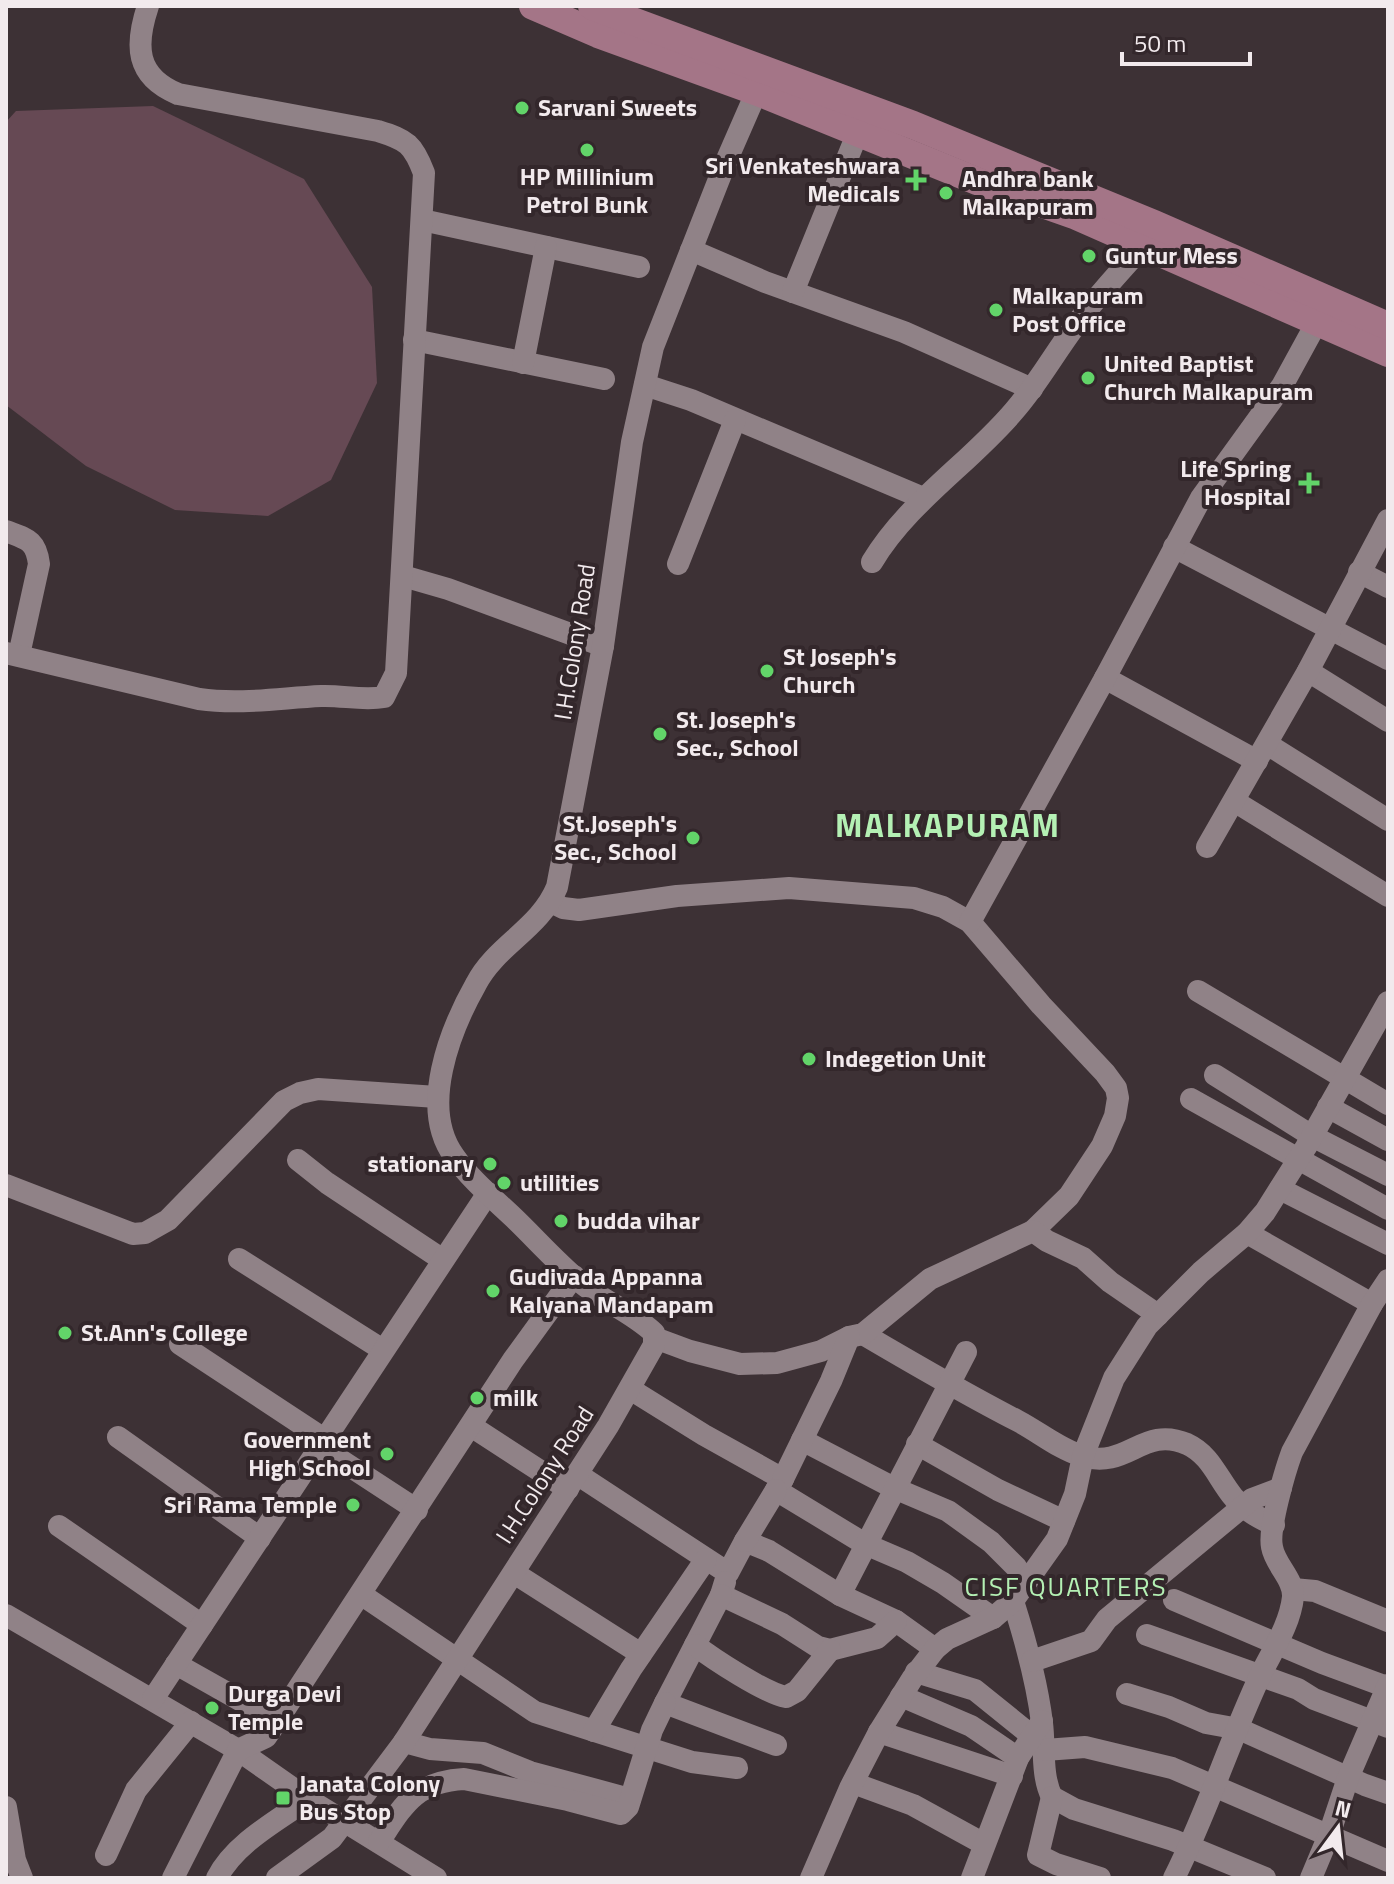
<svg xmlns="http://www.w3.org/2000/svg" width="1394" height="1884" font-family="'Titillium Web',sans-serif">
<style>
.grass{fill:#664954}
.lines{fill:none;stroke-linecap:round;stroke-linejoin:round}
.minor{stroke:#908287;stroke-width:22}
.major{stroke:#a47587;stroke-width:28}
.poi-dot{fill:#62d469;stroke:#33272b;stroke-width:3}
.labels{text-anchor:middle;stroke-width:8;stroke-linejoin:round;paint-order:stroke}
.poi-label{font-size:24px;font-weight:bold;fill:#f2eaed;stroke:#33272b;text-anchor:start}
.street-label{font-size:24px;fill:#f2eaed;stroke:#33272b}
.neighbourhood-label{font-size:26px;letter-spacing:2px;fill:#b4f0b4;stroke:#33272b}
.district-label{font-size:32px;font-weight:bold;letter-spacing:2px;fill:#b4f0b4;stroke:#33272b}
</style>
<rect width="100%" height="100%" fill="#3d3135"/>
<!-- grass -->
<path class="grass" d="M153,106L304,179L372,287L377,383L331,480L268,516L175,510L86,466L6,405V122L16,111Z"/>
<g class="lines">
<!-- minor -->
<g class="minor">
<path d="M422,220L639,267"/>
<path d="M691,250L765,282L904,332L1032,389"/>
<path d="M793,292L858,132"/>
<path d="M414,340L604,379"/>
<path d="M523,363L546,247"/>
<path d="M645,385L691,400L923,498"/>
<path d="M6,531C27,539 36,540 39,564L19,655"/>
<path d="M1174,547L1388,659"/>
<path d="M872,562C908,502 969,464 1014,411C1037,385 1054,354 1075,326C1095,298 1119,273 1142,247"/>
<path d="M678,564L735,420"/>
<path d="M1359,572L1388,587"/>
<path d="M403,576L448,589L603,646"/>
<path d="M6,653L199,699C240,705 280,698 321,696C342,695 363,701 384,697L396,673L424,173C413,144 407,140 378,131L178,94C135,76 135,45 148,6"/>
<path d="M1308,671L1388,721"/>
<path d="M1105,678L1257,761"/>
<path d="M1267,744L1388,820"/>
<path d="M1234,801L1388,896"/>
<path d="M1207,847L1308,671L1388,520"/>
<path d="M551,902L563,908L579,910L677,896L789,888L914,898L943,907L970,922L1041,1005L1105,1073L1116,1088L1118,1098L1115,1116L1102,1146L1069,1196L1033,1231"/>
<path d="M970,922L1105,678L1201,498L1282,386L1317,322"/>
<path d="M1198,991L1388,1104"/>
<path d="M1215,1075L1312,1136L1388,1175"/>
<path d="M1191,1099L1388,1209"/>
<path d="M1328,1107L1388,1140"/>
<path d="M298,1160L327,1183L443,1260"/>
<path d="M6,1185L133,1234L145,1233L168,1220L284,1101L300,1093L318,1089L437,1097"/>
<path d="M1280,1189L1388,1244"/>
<path d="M1247,1233L1372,1304"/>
<path d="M239,1259L383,1350"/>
<path d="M863,1334C914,1364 965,1394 1018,1421C1039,1432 1059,1449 1082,1456C1128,1470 1142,1425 1187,1444C1211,1455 1218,1479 1234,1498C1246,1511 1259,1518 1274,1525"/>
<path d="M655,1338L690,1351L740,1364L777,1363L821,1351L849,1337L863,1334L930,1279L1033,1231L1047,1241L1083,1258L1110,1282L1158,1315"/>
<path d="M180,1344L324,1439"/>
<path d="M630,1389L704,1435L783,1479L776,1490L865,1544L907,1562L943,1583L993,1618"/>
<path d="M471,1426L568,1489"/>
<path d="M118,1437L260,1538"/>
<path d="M802,1440L894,1488L948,1511L991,1542L1016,1567L1026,1582"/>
<path d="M917,1444L998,1490L1064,1521"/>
<path d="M319,1446L417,1510"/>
<path d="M577,1474L728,1573L745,1541L769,1551L840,1595L896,1621L935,1649"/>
<path d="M783,1479L831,1381L849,1337"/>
<path d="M59,1526L202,1625"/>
<path d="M745,1541L776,1490"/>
<path d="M514,1573L641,1654"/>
<path d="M725,1582L721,1595L782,1624L818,1647L830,1650L877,1638L896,1621"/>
<path d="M1293,1589L1315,1591L1388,1621"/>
<path d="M362,1595L535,1712L692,1762L737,1768"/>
<path d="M721,1595L665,1703L776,1745"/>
<path d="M840,1595L966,1352"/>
<path d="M1174,1600L1322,1663L1387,1687"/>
<path d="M1013,1601C1026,1642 1037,1681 1042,1723C1045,1746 1041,1776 1052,1797L1074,1809L1173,1840L1265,1878"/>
<path d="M6,1615L238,1750L308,1799L436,1878"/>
<path d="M1147,1635L1298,1689L1314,1699L1388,1727"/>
<path d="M695,1645C713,1659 765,1693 786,1697L797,1691L830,1650"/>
<path d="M1032,1661L1091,1641L1107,1619L1252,1499L1281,1488"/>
<path d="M176,1664L277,1721L513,1360L574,1276"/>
<path d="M916,1672L975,1690L1032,1736"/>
<path d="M1127,1694L1169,1707L1206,1723L1239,1729L1365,1785L1388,1793"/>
<path d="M901,1696L971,1726L1018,1758"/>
<path d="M153,1699L488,1193"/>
<path d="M594,1731L631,1669L706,1559"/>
<path d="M879,1732L1012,1776"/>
<path d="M404,1742L430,1749L483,1753L530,1772L630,1799"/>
<path d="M1045,1750L1085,1747L1172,1768L1388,1861"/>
<path d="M853,1783L913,1805L984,1844"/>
<path d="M1052,1797L1038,1855L1056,1864L1100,1878"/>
<path d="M6,1807L15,1860L22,1878"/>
<path d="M379,1842C404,1804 415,1782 464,1779L568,1800L621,1814L628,1807L652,1730L665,1703"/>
<path d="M106,1855L136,1790L191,1722"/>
<path d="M173,1878L238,1750L266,1737L277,1721"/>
<path d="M217,1878C235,1843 277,1821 308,1799"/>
<path d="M277,1878L332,1838L404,1742L608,1426L654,1345V1333C632,1312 602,1301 579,1281C556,1262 535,1238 513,1217C493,1198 470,1179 454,1156C419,1108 450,1030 476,984C496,945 540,929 557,887L603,646L632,442L653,347L725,164L763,77"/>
<path d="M811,1878L850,1788L879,1732L912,1679L935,1649L947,1639L993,1618L1013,1601L1057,1539L1075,1494L1083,1456L1114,1378L1147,1326L1201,1272L1247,1233L1265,1212L1306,1147L1388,1002"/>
<path d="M972,1878L1018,1758L1042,1721"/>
<path d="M1174,1878C1207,1813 1229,1742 1260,1676C1272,1651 1290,1625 1293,1597C1294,1579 1275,1565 1272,1547C1268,1529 1285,1471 1292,1452L1372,1304L1388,1280"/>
<path d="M1311,1878L1329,1835L1348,1778L1388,1685"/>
</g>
<!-- major -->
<g class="major">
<path d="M533,6L598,34L758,92L977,181L1074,215L1388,353"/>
<path d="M592,6L913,125L1154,224L1388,326"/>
</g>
</g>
<!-- markers -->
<g class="poi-dot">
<circle cx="522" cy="108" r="8"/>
<circle cx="587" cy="150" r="8"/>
<path d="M912 168h8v8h8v8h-8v8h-8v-8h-8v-8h8z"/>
<circle cx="946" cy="193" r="8"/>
<circle cx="1089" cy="256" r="8"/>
<circle cx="996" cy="310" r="8"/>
<circle cx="1088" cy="378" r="8"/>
<path d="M1305 471h8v8h8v8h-8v8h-8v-8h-8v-8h8z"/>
<circle cx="767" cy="671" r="8"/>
<circle cx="660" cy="734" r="8"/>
<circle cx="693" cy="838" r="8"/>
<circle cx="809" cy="1059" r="8"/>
<circle cx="490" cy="1164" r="8"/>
<circle cx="504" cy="1183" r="8"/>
<circle cx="561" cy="1221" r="8"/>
<circle cx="493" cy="1291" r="8"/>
<circle cx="65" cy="1333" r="8"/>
<circle cx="477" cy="1398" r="8"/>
<circle cx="387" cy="1454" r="8"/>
<circle cx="353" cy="1505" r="8"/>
<circle cx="212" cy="1708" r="8"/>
<rect x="275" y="1790" width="16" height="16" rx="4"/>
</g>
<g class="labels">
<!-- poi labels -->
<g class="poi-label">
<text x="538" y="116">Sarvani Sweets</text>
<text x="900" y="174" text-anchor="end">Sri Venkateshwara<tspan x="900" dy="28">Medicals</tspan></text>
<text x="587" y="185" text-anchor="middle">HP Millinium<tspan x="587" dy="28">Petrol Bunk</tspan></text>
<text x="962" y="187">Andhra bank<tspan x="962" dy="28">Malkapuram</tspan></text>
<text x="1105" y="264">Guntur Mess</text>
<text x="1012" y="304">Malkapuram<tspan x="1012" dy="28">Post Office</tspan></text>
<text x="1104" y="372">United Baptist<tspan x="1104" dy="28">Church Malkapuram</tspan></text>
<text x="1291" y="477" text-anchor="end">Life Spring<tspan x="1291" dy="28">Hospital</tspan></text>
<text x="783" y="665">St Joseph's<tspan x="783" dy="28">Church</tspan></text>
<text x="676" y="728">St. Joseph's<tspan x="676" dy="28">Sec., School</tspan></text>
<text x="677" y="832" text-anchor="end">St.Joseph's<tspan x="677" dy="28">Sec., School</tspan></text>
<text x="825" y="1067">Indegetion Unit</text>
<text x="474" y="1172" text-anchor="end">stationary</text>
<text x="520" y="1191">utilities</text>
<text x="577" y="1229">budda vihar</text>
<text x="509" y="1285">Gudivada Appanna<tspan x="509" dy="28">Kalyana Mandapam</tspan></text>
<text x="81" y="1341">St.Ann's College</text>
<text x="493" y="1406">milk</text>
<text x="371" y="1448" text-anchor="end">Government<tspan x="371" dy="28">High School</tspan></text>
<text x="337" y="1513" text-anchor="end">Sri Rama Temple</text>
<text x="228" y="1702">Durga Devi<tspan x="228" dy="28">Temple</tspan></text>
<text x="299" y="1792">Janata Colony<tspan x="299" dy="28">Bus Stop</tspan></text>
</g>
<!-- street labels -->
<g class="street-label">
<text transform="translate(575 642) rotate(-81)" y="8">I.H.Colony Road</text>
<text transform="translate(545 1475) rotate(-57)" y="8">I.H.Colony Road</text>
</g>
<!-- neighbourhood labels -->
<g class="neighbourhood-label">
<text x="1066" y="1596">CISF QUARTERS</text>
</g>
<!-- district labels -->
<g class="district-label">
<text x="948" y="837">MALKAPURAM</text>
</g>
</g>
<!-- border -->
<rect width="1394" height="1884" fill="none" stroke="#f2eaed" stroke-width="16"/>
<!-- north arrow -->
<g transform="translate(1338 1828) rotate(15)" stroke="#33272b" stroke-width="6" paint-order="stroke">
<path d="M0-6L14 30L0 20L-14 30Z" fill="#f2eaed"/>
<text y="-12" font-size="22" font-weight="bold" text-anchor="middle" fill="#f2eaed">N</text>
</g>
<!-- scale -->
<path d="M1122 52v12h128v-12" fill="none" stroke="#f2eaed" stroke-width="4"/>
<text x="1134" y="52" font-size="24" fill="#f2eaed" stroke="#33272b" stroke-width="6" paint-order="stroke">50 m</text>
</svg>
